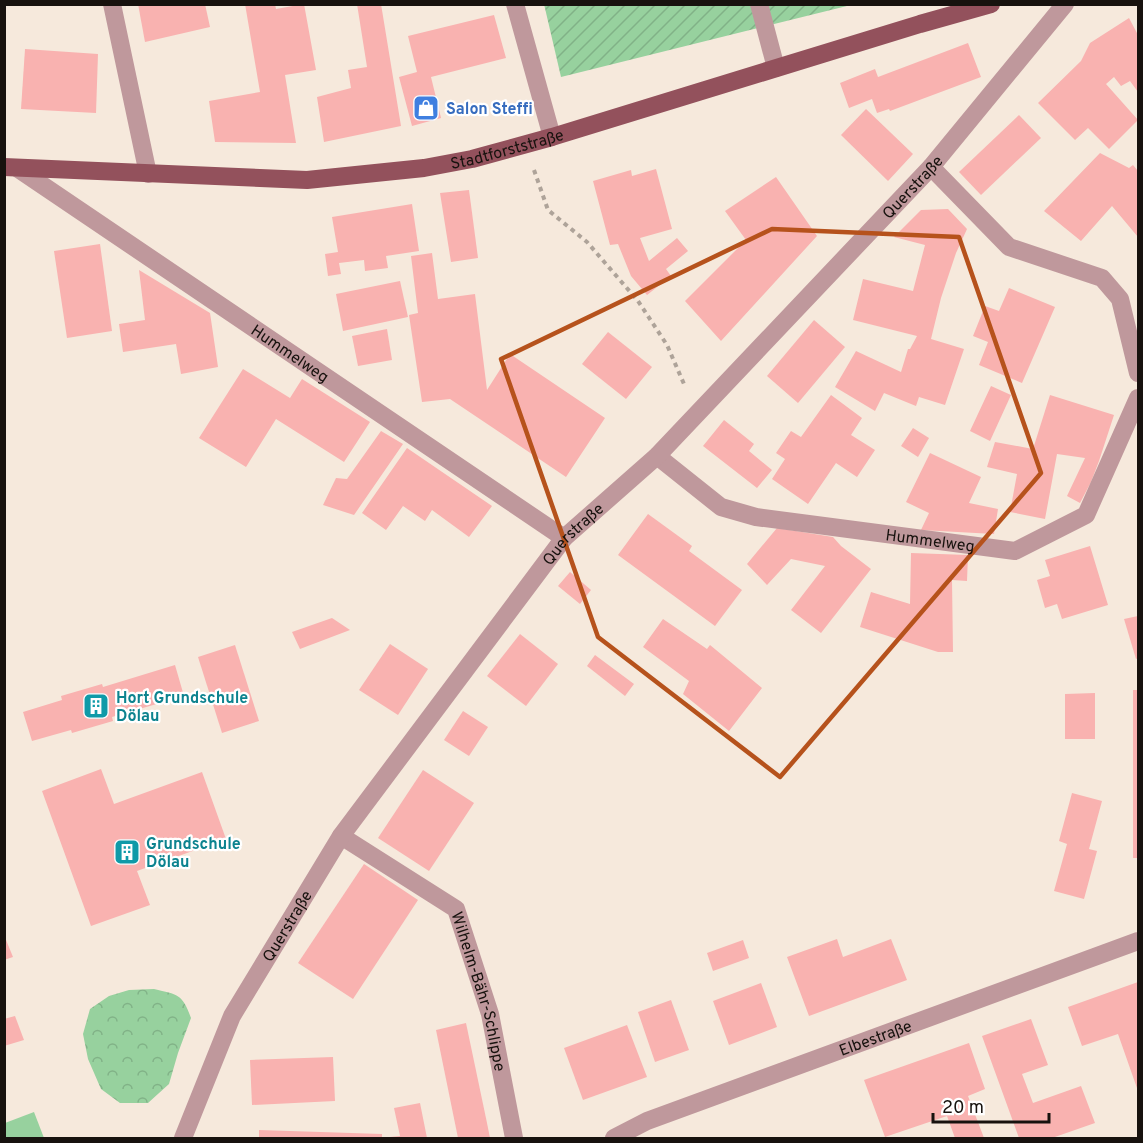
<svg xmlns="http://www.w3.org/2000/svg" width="1143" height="1143" font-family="Overpass,sans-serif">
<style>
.park{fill:url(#park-crowns)}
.garden{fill:url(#garden-furrows)}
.pitch{fill:#97d19e}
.building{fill:#f9b2b0}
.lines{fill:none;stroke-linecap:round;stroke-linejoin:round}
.path{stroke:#aea399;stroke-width:4;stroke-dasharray:4.5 4.5;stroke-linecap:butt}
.minor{stroke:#bf989c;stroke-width:18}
.major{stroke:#93515c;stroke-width:18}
.marked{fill:none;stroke:#b6521c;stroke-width:4.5;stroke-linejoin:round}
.labels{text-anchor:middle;stroke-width:4.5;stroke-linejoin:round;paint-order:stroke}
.shop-label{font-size:16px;font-weight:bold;fill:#366cbe;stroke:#fff;text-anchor:start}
.street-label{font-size:16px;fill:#17120e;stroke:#fff}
.culture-label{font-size:16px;font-weight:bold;fill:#0d838f;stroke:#fff;text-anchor:start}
</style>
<defs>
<pattern id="park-crowns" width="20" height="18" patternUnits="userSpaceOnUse" patternTransform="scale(1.5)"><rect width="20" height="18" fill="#97d19e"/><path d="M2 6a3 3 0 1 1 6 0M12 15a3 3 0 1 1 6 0" fill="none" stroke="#81b287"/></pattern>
<pattern id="garden-furrows" width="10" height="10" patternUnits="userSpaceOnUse" patternTransform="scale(1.5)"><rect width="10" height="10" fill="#97d19e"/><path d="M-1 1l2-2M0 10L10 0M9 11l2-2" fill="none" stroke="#81b287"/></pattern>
</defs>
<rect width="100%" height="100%" fill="#f6e9dc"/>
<!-- park -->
<path class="park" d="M154,989C178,995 182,993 191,1018L178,1053L169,1084L148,1103H120L101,1089L88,1059L83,1034L90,1009L109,996L129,990Z"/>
<!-- garden -->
<path class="garden" d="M544,4L851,5L561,77Z"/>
<!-- pitch -->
<path class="pitch" d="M34,1112L44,1138H5V1123Z"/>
<!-- building -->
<g class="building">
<path d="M138,4H205L210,27L145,42Z"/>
<path d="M245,4H275L276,9L304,4L316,70L285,75L296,143L215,142L209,101L260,92Z"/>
<path d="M357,4H381L401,126L324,142L317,97L351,88L348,70L367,67Z"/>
<path d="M494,15L506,58L431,77L441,118L412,126L399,77L417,72L408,36Z"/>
<path d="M1129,18L1138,35V92L1130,81L1121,86L1114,77L1106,84L1138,120L1109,149L1088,128L1075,140L1038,103L1081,61L1090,43Z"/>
<path d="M968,43L981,77L890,111L889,109L877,113L872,99L849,108L840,83L875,69L878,77Z"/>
<path d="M25,49L98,54L96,113L21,109Z"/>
<path d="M866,109L913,154L888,181L841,135Z"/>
<path d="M1019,115L1041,138L981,195L959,172Z"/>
<path d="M1100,153L1129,168L1133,165L1138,171V237L1112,206L1081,241L1044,211Z"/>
<path d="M656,169L672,229L640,238L649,261L677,238L688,251L666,269L671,276L647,295L631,276L618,244L610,245L593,181L631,170L632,176Z"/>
<path d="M776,177L817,236L721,341L685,301L746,240L725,211Z"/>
<path d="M469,190L478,258L451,262L440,193Z"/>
<path d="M412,204L419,251L386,256L388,268L365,271L364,260L339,263L341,274L328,276L325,254L338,252L332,217Z"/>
<path d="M948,209L967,229L956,253L941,298L931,339L964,349L945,405L919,397L916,406L884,393L875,411L835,387L856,351L901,372L908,349H910L917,336L853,320L863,279L913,291L925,245L894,237L921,210Z"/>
<path d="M100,244L112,331L67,338L54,251Z"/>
<path d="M432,253L438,299L475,294L487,390L510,354L605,418L566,477L450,399L422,402L409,315L418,313L411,256Z"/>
<path d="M139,270L210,313L218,367L181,374L176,344L123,352L119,324L145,320Z"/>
<path d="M400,281L408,317L343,331L336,294Z"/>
<path d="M1009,288L1055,307L1022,383L979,365L988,342L973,336L985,306L999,311Z"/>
<path d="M814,320L845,347L798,403L767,376Z"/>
<path d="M387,329L392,360L358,366L352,336Z"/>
<path d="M608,332L652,367L626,399L582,364Z"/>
<path d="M243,369L290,398L302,379L370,422L344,462L276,419L246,467L199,438Z"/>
<path d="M991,386L1011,395L990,441L970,431Z"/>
<path d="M831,395L862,418L851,435L875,450L857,477L836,463L808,504L772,479L785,459L776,453L791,431L801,437Z"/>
<path d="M1050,395L1114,415L1099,461L1091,482L1080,503L1067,496L1085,458L1057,454L1045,519L1010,512L1017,474L987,467L995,442L1033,449Z"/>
<path d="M724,420L754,444L749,451L772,470L757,488L703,446Z"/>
<path d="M913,428L929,438L918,457L901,446Z"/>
<path d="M381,431L403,444L354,515L323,505L336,478L347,479Z"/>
<path d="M407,448L492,506L469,537L432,510L425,521L403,506L386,530L362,513Z"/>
<path d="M930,453L981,477L969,503L998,509L994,534L921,530L929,513L906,502Z"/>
<path d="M648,514L692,546L689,551L742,590L715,626L618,555Z"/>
<path d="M777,528L833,537L841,546L871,569L821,633L791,610L825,566L791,559L767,585L747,564Z"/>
<path d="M1090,546L1108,605L1062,619L1057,604L1045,608L1037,580L1050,576L1045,560Z"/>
<path d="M911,553L968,555L967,581L952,580L953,652H938L860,627L871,592L910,604Z"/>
<path d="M570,572L591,590L580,604L558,586Z"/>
<path d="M1138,616V658L1136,659L1124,619Z"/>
<path d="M332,618L350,630L300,649L292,632Z"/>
<path d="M663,619L707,649L710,645L762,688L729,731L683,694L689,681L643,647Z"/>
<path d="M520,634L558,664L526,706L487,676Z"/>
<path d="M390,644L428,669L398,715L359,690Z"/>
<path d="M235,645L259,721L222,733L198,657Z"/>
<path d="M595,655L634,684L625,696L587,666Z"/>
<path d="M175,665L184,696L112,717L113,721L72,733L71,730L32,741L23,712L62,700L61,696L102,684L103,687Z"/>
<rect x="1133" y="690" width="5" height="168"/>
<path d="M1095,693V739H1065V694Z"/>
<path d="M463,711L488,727L469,756L444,740Z"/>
<path d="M101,769L114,804L202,772L226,839L137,871L150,905L91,926L42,791Z"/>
<path d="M423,770L474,803L429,871L378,838Z"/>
<path d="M1072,793L1102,801L1089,849L1097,851L1084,899L1054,891L1067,844L1059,841Z"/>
<path d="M364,864L418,900L353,999L298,963Z"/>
<path d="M4,935L13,957L4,960Z"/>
<path d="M837,939L843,957L891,939L907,980L809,1016L787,957Z"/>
<path d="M743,940L749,958L713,971L707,953Z"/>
<path d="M1138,982V1091L1118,1034L1082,1046L1068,1007Z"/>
<path d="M761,983L777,1027L729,1045L713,1001Z"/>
<path d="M671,1000L689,1050L655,1062L638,1012Z"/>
<path d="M15,1016L24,1040L4,1046V1019Z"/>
<path d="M1031,1019L1048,1065L1022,1074L1033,1103L1081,1086L1095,1123L1052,1138H1019L982,1036Z"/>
<path d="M466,1023L487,1123L490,1138H458L436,1030Z"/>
<path d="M627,1025L647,1077L583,1100L564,1048Z"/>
<path d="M969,1043L985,1089L968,1096L984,1138H955L947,1116L885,1137L864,1080Z"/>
<path d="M333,1057L335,1101L252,1105L250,1060Z"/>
<path d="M420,1103L427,1138H390V1137L400,1136L394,1108Z"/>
<path d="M259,1130L382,1134V1138H259Z"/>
</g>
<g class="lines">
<!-- path -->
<path class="path" d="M534,170L548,210L587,242L638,301L667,345L684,384"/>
<!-- minor -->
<g class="minor">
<path d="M112,4L148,174"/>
<path d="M515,4L552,137"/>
<path d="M759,4L776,68"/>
<path d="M931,167L1009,247L1102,278L1120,299L1138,373"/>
<path id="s1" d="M17,168L564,538"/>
<path id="s2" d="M657,456L721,507L756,517L1015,551L1086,515L1138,398"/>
<path id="s3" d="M341,836L456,909L490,1014L514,1138"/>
<path id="s4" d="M183,1138L232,1016L341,836L564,538L657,456L931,167L1065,4"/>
<path id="s5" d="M614,1138L647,1121L1138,941"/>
</g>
<!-- major -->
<path class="major" id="s6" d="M4,167L307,180L424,168L472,159L552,137L920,24L991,4"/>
</g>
<!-- marked area -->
<path class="marked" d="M772,229L959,237L1041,473L780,777L598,637L501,359Z"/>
<!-- icons -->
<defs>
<g id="shop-square" transform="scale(1.35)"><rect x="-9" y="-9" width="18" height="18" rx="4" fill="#3f7fe0" stroke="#fff"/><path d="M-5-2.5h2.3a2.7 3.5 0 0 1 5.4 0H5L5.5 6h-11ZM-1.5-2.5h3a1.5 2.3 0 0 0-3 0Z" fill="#fff"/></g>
<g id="building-square" transform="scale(1.35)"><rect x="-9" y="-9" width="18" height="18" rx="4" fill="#0f9aa8" stroke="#fff"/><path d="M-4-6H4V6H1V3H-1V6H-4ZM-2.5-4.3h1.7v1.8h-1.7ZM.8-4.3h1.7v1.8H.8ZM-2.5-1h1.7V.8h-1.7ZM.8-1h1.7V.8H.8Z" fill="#fff"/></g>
</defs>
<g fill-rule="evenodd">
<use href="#shop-square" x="426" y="108"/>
<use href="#building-square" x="96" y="706"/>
<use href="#building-square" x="127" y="852"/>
</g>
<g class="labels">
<!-- shop labels -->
<g class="shop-label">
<text x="446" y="114">Salon Steffi</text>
</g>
<!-- street labels -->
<g class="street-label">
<text dy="6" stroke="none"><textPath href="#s6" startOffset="506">Stadtforststraße</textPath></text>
<text dy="6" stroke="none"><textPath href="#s4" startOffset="1209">Querstraße</textPath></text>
<text dy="6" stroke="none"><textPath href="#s1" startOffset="330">Hummelweg</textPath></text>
<text dy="6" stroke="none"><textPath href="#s4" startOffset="723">Querstraße</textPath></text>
<text dy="6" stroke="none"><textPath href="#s2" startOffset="294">Hummelweg</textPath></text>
<text dy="6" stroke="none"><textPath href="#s4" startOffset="237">Querstraße</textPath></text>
<text dy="6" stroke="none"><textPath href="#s3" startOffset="222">Wilhelm-Bähr-Schlippe</textPath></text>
<text dy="6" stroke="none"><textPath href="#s5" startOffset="280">Elbestraße</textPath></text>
</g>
<!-- culture labels -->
<g class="culture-label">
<text x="116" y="703">Hort Grundschule<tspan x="116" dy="18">Dölau</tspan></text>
<text x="146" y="849">Grundschule<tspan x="146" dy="18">Dölau</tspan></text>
</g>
</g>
<!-- border -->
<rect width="1143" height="1143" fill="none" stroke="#17120e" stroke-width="12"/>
<!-- scale -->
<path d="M933 1113v9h116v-9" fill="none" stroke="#17120e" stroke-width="3"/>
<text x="942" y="1113" font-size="18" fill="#17120e" stroke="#ffffff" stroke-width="4.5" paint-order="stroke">20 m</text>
</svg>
